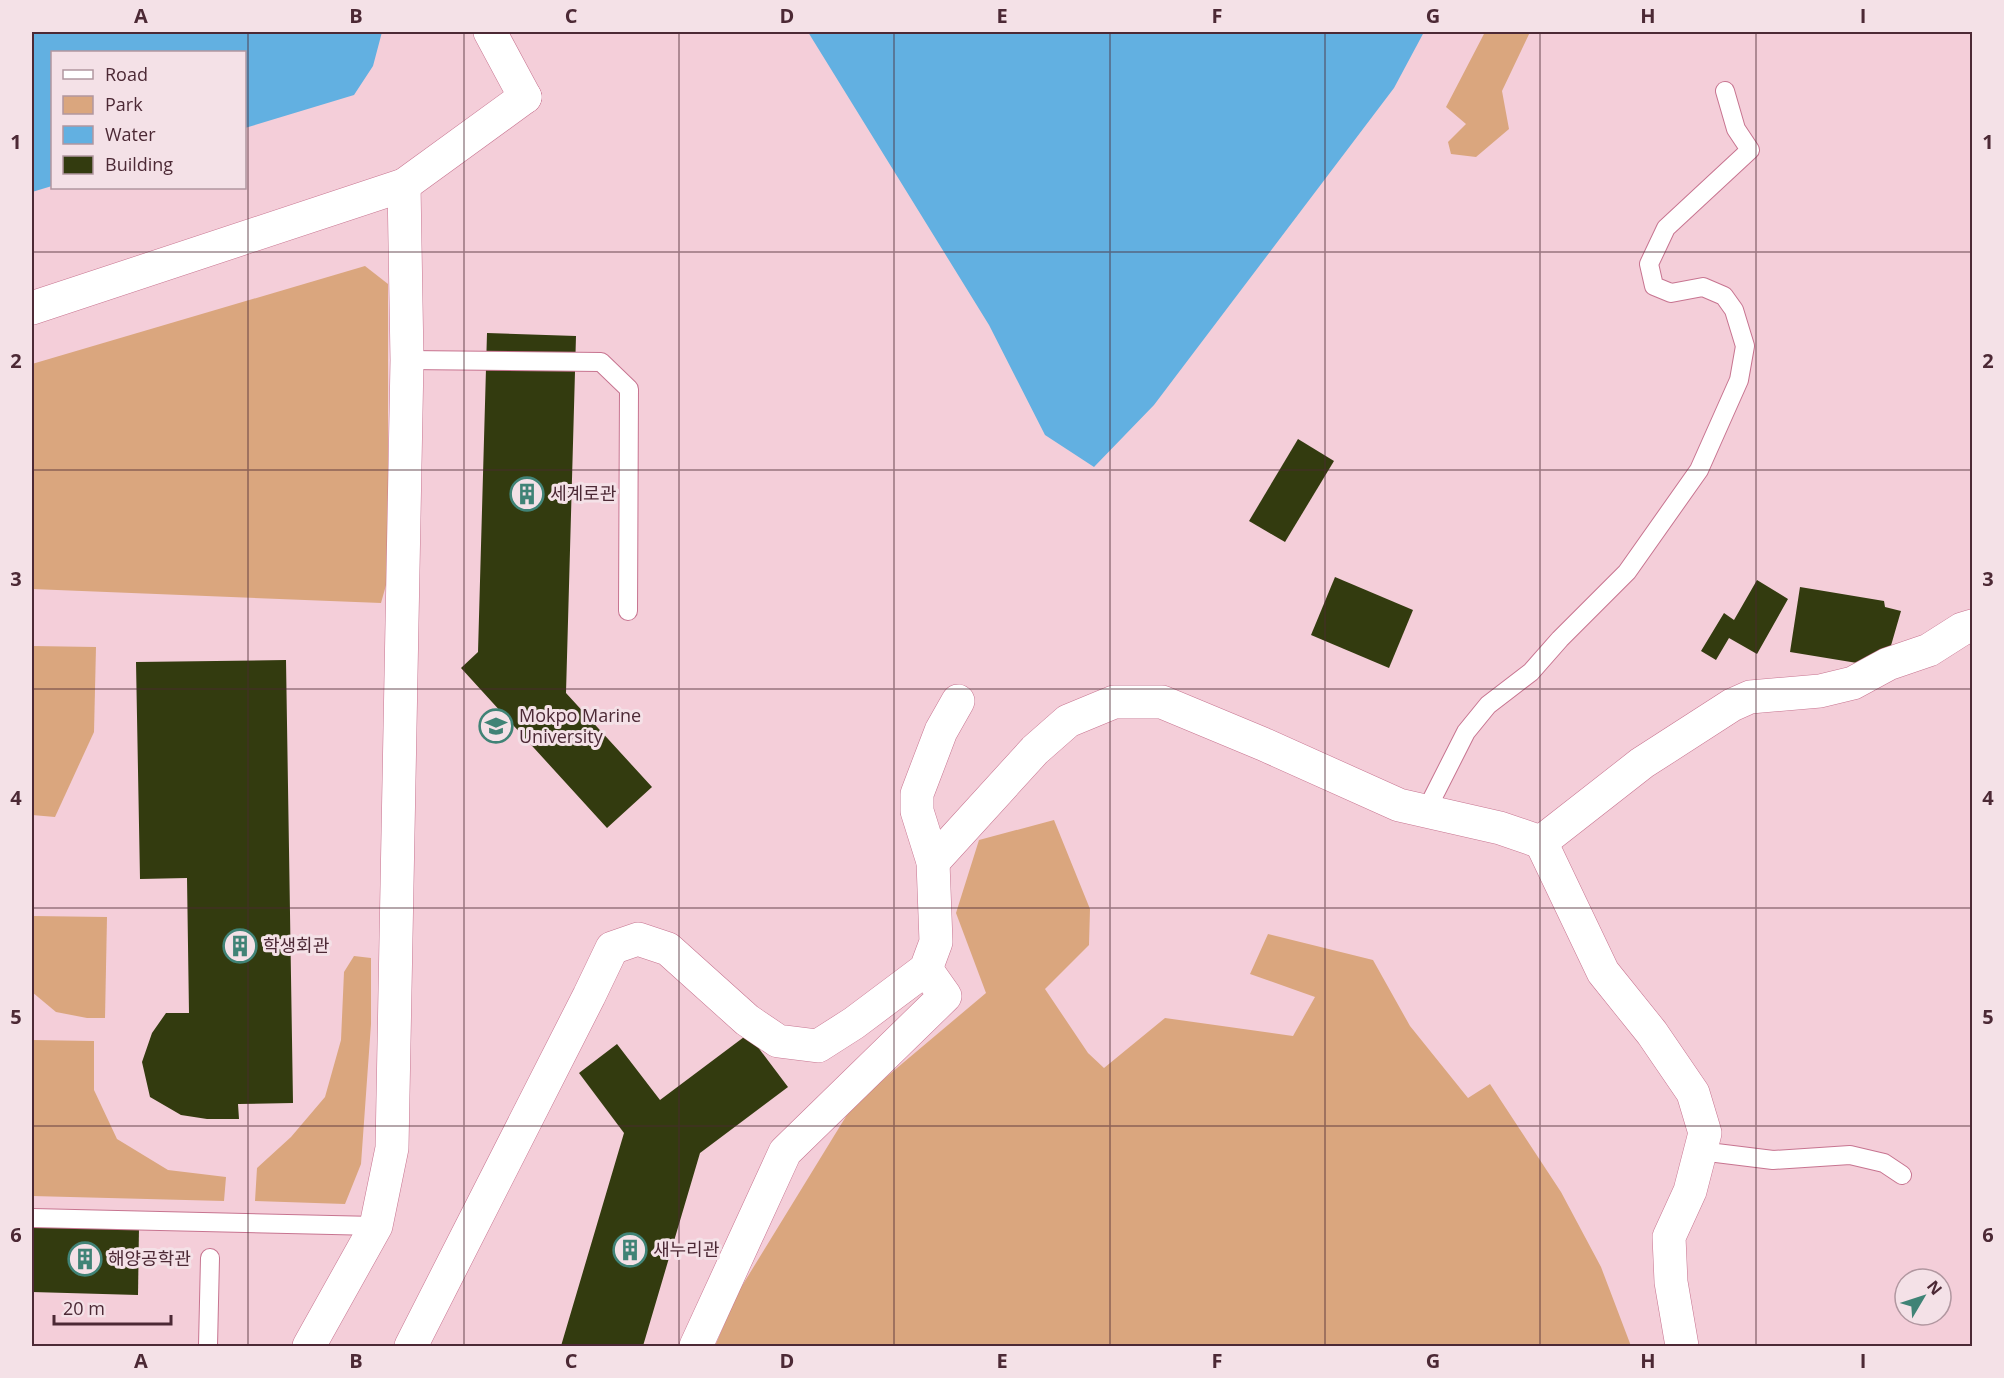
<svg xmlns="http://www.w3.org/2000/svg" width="2004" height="1378" font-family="'Open Sans','Noto Sans KR',sans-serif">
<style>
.green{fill:#daa67e}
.water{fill:#62b0e1}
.building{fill:#333b0f}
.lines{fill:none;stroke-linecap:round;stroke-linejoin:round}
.service-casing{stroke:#c77490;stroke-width:20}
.minor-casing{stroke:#c77490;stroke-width:34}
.tertiary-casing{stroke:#c77490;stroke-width:34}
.service{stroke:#fff;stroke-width:18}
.minor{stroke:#fff;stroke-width:33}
.tertiary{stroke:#fff;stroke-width:33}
.grid{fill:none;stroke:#4c2935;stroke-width:1.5;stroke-opacity:0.55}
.labels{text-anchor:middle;stroke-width:6;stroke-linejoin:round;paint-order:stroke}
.poi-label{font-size:18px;fill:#4c2935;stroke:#f4e1e7;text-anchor:start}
.neatline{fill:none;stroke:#4c2935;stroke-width:2}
.grid-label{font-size:20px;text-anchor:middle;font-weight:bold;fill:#4c2935}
</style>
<rect width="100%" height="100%" fill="#f4ced9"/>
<!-- green -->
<g class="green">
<path d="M1485,32H1530L1502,91L1509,129L1476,157L1451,154L1448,142L1466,124L1446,107Z"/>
<path d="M365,266L388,284V578L381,603L32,589V364Z"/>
<path d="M32,646L96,647L94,732L55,817L32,815Z"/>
<path d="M1054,820L1090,909L1089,945L1045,989L1088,1053L1104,1068L1165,1018L1293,1036L1315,997L1250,974L1268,934L1373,960L1410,1026L1468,1098L1490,1084L1561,1192L1601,1267L1631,1346H715L737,1294L853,1105L986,993L956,913L979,840Z"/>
<path d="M32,916L107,917L105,1018H87L56,1012L32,992Z"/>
<path d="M354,956L371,958V1024L361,1164L345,1204L255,1201L257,1168L291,1137L325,1097L341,1040L344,972Z"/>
<path d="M32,1040L94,1041V1090L117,1139L168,1170L226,1177L224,1201L32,1196Z"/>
</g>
<!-- water -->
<g class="water">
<path d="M32,32H382L373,66L354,95L245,128L244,52H52V186L32,192Z"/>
<path d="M808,32H1424L1394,88L1154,405L1094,467L1045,435L989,325Z"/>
</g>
<!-- building -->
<g class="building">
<path d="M487,333L576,336L566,693L652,787L607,828L461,668L478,652Z"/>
<path d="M1298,439L1334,461L1285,542L1249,521Z"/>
<path d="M1335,577L1413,610L1389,668L1311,635Z"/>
<path d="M1757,580L1788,599L1757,654L1729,638L1716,660L1701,651L1724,613L1734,620Z"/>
<path d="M1800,587L1884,601L1885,607L1901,611L1890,649L1857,663L1790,652Z"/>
<path d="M286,660L293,1103L238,1104L239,1119H207L181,1115L150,1097L142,1062L152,1033L166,1013H189L187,878L140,879L136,662Z"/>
<path d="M748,1034L788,1087L700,1153L643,1346H561L624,1133L579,1073L617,1044L660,1100Z"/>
<path d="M32,1224L139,1227L138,1295L32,1292Z"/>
</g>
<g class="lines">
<!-- service casing -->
<g class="service-casing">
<g id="service">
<path d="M407,360L601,362L629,389L628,611"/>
<path d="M1426,811L1466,732L1488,705L1531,672L1560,639L1627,572L1699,470L1739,380L1745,346L1734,310L1724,296L1703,287L1671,293L1654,286L1649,264L1666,228L1750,150L1736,129L1725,91"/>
<path d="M1700,1151L1773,1160L1850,1155L1884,1163L1902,1175"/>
<path d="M32,1218L376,1226"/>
<path d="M208,1346L210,1258"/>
</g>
</g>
<!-- minor casing -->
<g class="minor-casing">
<g id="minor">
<path d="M32,308L404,185L525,97"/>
<path d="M1541,842L1603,972L1652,1033L1693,1093L1705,1133L1690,1191L1669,1237L1671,1282L1682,1346"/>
<path d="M1541,842L1642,763L1732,705L1750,697L1820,691L1853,683L1888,664L1929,650L1962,629L1972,626"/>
<path d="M933,862L1035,750L1068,721L1114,702H1162L1263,744L1399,805L1500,828L1541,842"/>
<path d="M309,1346L376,1226L392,1148L407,360L404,185"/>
<path d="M411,1346L589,996L612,948L638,939L668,949L747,1020L778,1041L818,1046L854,1023L926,969L936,942L933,862L917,811V794L941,731L958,701"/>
<path d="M696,1346L785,1152L945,996L926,969"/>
</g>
</g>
<!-- tertiary casing -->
<g class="tertiary-casing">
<path id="tertiary" d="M490,32L525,97"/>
</g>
<!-- service -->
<use href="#service" class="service"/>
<!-- minor -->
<use href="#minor" class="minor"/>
<!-- tertiary -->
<use href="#tertiary" class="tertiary"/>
</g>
<!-- grid -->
<path class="grid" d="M248,32V1346M464,32V1346M679,32V1346M894,32V1346M1110,32V1346M1325,32V1346M1540,32V1346M1756,32V1346M32,252H1972M32,470H1972M32,689H1972M32,908H1972M32,1126H1972"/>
<!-- icons -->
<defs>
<g id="building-ring" transform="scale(1.725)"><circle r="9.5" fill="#f4e1e7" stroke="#408376" stroke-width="1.5"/><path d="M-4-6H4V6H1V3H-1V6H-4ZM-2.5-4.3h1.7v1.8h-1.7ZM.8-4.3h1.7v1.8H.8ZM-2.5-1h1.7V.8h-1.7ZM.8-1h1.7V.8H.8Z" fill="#408376"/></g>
<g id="university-ring" transform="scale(1.725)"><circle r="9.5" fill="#f4e1e7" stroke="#408376" stroke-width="1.5"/><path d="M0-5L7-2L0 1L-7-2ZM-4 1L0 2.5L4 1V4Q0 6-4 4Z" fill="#408376"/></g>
</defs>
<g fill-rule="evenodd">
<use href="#building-ring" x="527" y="494"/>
<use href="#university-ring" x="496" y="726"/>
<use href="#building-ring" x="240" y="946"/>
<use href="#building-ring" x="630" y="1250"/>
<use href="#building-ring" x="85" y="1259"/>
</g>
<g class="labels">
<!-- poi labels -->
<g class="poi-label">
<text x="550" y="500">세계로관</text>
<text x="519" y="722">Mokpo Marine<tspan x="519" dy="21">University</tspan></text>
<text x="263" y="952">학생회관</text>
<text x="653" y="1256">새누리관</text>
<text x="108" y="1265">해양공학관</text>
</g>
</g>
<!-- border -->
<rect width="2004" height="1378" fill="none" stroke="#f4e1e7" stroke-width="66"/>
<!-- legend -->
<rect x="51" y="51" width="195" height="138" fill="#f4e1e7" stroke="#b197a0" stroke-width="1.5"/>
<rect x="63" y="70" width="30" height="9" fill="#ffffff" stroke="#b197a0" stroke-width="1.5"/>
<text x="105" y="81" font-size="18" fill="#4c2935">Road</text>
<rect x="63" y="96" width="30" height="18" fill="#daa67e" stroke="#b197a0" stroke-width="1.5"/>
<text x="105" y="111" font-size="18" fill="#4c2935">Park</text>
<rect x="63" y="126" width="30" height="18" fill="#62b0e1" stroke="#b197a0" stroke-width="1.5"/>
<text x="105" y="141" font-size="18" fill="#4c2935">Water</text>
<rect x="63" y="156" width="30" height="18" fill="#333b0f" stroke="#b197a0" stroke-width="1.5"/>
<text x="105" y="171" font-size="18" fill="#4c2935">Building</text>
<!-- north arrow -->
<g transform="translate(1923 1297) rotate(51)"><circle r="28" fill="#f4e1e7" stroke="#b197a0" stroke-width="1.5"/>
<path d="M0-4.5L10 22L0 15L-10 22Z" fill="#408376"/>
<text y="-9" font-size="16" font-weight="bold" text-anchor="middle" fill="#4c2935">N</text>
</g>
<!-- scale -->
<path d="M54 1315v9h117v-9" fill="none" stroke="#4c2935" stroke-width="3"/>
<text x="63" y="1315" font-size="18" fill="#4c2935" stroke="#f4e1e7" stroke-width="4.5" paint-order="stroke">20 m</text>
<rect x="33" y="33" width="1938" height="1312" class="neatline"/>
<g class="grid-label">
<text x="141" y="23">A</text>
<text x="356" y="23">B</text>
<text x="571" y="23">C</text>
<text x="787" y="23">D</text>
<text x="1002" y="23">E</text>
<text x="1217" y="23">F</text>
<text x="1433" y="23">G</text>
<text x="1648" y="23">H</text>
<text x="1863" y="23">I</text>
<text x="16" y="149">1</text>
<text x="1988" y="149">1</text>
<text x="16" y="368">2</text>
<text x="1988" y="368">2</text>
<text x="16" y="586">3</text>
<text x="1988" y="586">3</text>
<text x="16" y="805">4</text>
<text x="1988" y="805">4</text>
<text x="16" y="1024">5</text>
<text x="1988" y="1024">5</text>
<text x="16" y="1242">6</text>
<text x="1988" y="1242">6</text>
<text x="141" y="1368">A</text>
<text x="356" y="1368">B</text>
<text x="571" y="1368">C</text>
<text x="787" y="1368">D</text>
<text x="1002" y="1368">E</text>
<text x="1217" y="1368">F</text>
<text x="1433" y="1368">G</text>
<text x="1648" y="1368">H</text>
<text x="1863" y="1368">I</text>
</g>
</svg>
